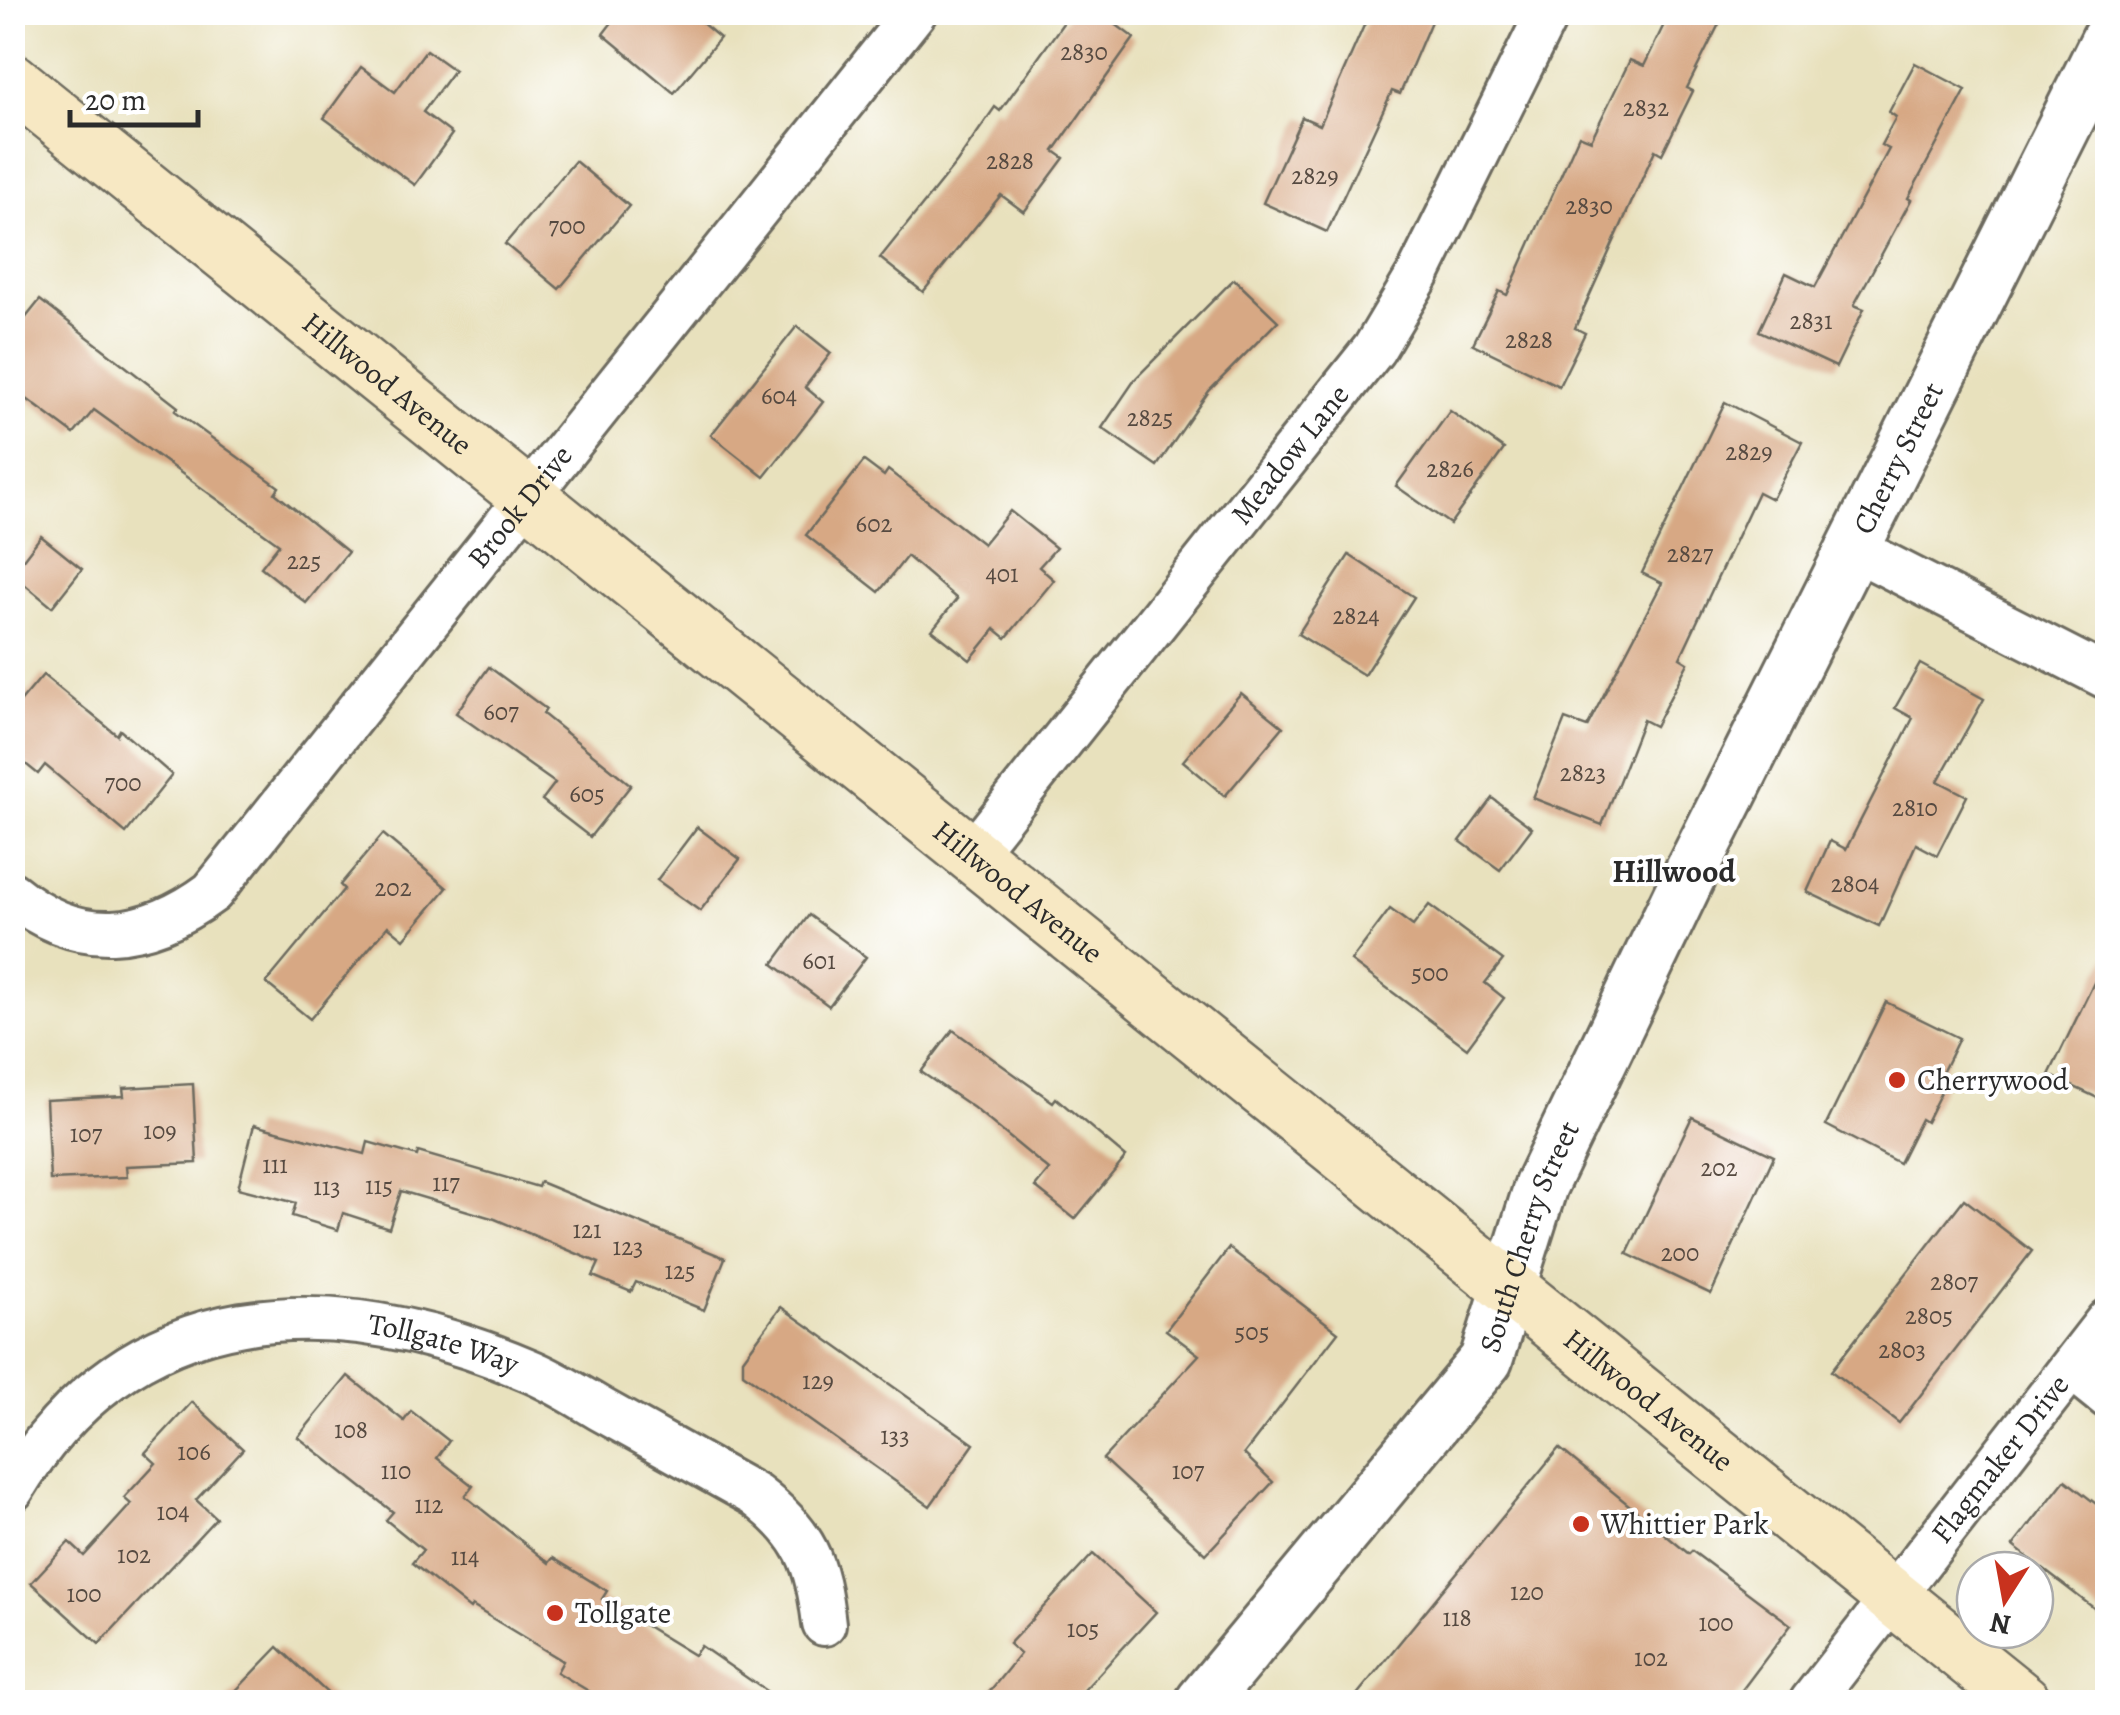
<svg xmlns="http://www.w3.org/2000/svg" width="2120" height="1715" font-family="Alegreya,serif">
<style>
.building{fill:#d7a884}
.lines{fill:none;stroke-linecap:round;stroke-linejoin:round}
.minor-casing{stroke:#6d6b5e;stroke-width:48}
.tertiary-casing{stroke:#6d6b5e;stroke-width:58}
.secondary-casing{stroke:#6d6b5e;stroke-width:60}
.minor{stroke:#fff;stroke-width:42}
.tertiary{stroke:#fff;stroke-width:52}
.secondary{stroke:#f7e8c3;stroke-width:55}
.poi-dot{fill:#c8321e;stroke:#fff;stroke-width:4}
.labels{text-anchor:middle;stroke-width:8;stroke-linejoin:round;paint-order:stroke}
.number-label{font-size:25px;fill:#564a41}
.street-label{font-size:30px;fill:#2b2b2b;stroke:#fff}
.poi-label{font-size:30px;fill:#2b2b2b;stroke:#fff;text-anchor:start}
.neighbourhood-label{font-size:32px;font-weight:bold;fill:#2b2b2b;stroke:#fff}
</style>
<rect width="100%" height="100%" fill="#fff"/>
<filter id="ink" filterUnits="userSpaceOnUse"><feTurbulence type="fractalNoise" baseFrequency=".01" numOctaves="2"/><feDisplacementMap in="SourceGraphic" scale="20" xChannelSelector="R" yChannelSelector="G"/><feConvolveMatrix kernelMatrix="1 2 1 2 8 2 1 2 1" color-interpolation-filters="sRGB"/></filter>
<filter id="wash" filterUnits="userSpaceOnUse"><feTurbulence type="fractalNoise" baseFrequency=".0048" numOctaves="4" result="noise"/><feDisplacementMap in="SourceGraphic" scale="40" xChannelSelector="R" yChannelSelector="G"/><feGaussianBlur stdDeviation="2.25" result="paint"/><feColorMatrix in="noise" values="0 0 0 0 0 0 0 0 0 0 0 0 0 0 0 0 0 1.4 0 .05"/><feComposite in="paint" operator="in"/></filter>
<g filter="url(#wash)">
<rect width="100%" height="100%" fill="#e8e1bd"/>
<g id="blocks">
<!-- building -->
<g class="building">
<path d="M620,12H689L720,38L674,93L603,34Z"/>
<path d="M1071,12H1099L1134,38L1054,151L1064,158L1024,212L1001,195L923,292L880,258L957,162L995,107L1000,111Z"/>
<path d="M1370,12H1435L1400,94L1392,91L1327,232L1263,203L1302,117L1320,125Z"/>
<path d="M1670,12H1725L1687,88L1693,91L1662,154L1655,150L1575,328L1585,333L1559,386L1473,344L1499,291L1507,295L1579,135L1591,140L1630,60L1644,66Z"/>
<path d="M426,50L454,70L423,112L452,134L415,185L324,118L361,67L395,92Z"/>
<path d="M1915,63L1966,90L1908,198L1911,200L1854,305L1864,309L1836,367L1759,331L1786,273L1815,287L1889,149L1881,145L1896,117L1889,112Z"/>
<path d="M575,161L629,206L559,289L505,244Z"/>
<path d="M1234,279L1278,321L1209,391L1157,466L1102,428L1136,378Z"/>
<path d="M40,300L178,407L175,411L279,487L275,493L348,552L306,603L261,567L279,544L94,410L74,434L12,388V335Z"/>
<path d="M797,326L831,353L805,387L823,402L764,477L711,435Z"/>
<path d="M1725,402L1802,442L1772,499L1758,492L1680,658L1688,663L1655,726L1643,720L1602,825L1533,798L1565,719L1587,727L1662,583L1642,573Z"/>
<path d="M1450,411L1504,449L1450,524L1396,486Z"/>
<path d="M864,461L884,476L888,470L983,544L1010,511L1056,548L1039,567L1054,580L1006,638L995,629L970,660L932,630L957,599L907,556L879,592L806,535Z"/>
<path d="M41,536L82,569L52,607L12,574Z"/>
<path d="M1349,555L1414,597L1364,675L1298,634Z"/>
<path d="M1920,664L1984,699L1938,781L1967,796L1937,855L1916,844L1879,926L1807,892L1830,841L1846,849L1913,718L1895,708Z"/>
<path d="M489,667L546,709L543,714L631,785L590,837L542,800L555,783L456,713Z"/>
<path d="M43,675L117,735L120,730L172,775L126,833L45,765L38,774L12,753V712Z"/>
<path d="M1241,693L1283,727L1225,796L1183,761Z"/>
<path d="M1492,798L1532,828L1500,870L1460,841Z"/>
<path d="M697,827L740,859L700,911L657,880Z"/>
<path d="M383,834L447,888L404,939L388,926L310,1019L266,983L344,889L340,885Z"/>
<path d="M1429,905L1503,960L1485,983L1504,998L1467,1048L1351,961L1390,909L1413,926Z"/>
<path d="M809,915L866,957L829,1006L773,964Z"/>
<path d="M2108,954V1103L2049,1075Z"/>
<path d="M1886,1002L1959,1038L1941,1075L1948,1078L1926,1122L1921,1119L1899,1163L1826,1125Z"/>
<path d="M953,1030L1053,1102L1056,1098L1126,1157L1075,1219L1035,1187L1049,1170L974,1108L921,1072Z"/>
<path d="M193,1084L197,1163L126,1166L127,1177L50,1180L46,1100L124,1096L123,1088Z"/>
<path d="M1692,1117L1774,1156L1711,1294L1627,1254Z"/>
<path d="M254,1125L365,1154L368,1142L417,1156L418,1152L538,1187L540,1182L725,1258L704,1310L636,1282L631,1292L593,1276L599,1263L495,1219L401,1191L389,1228L343,1213L338,1230L292,1216L296,1203L238,1188Z"/>
<path d="M1964,1199L2032,1251L1899,1423L1831,1371Z"/>
<path d="M1229,1248L1338,1332L1244,1454L1273,1482L1206,1554L1103,1459L1199,1355L1166,1330Z"/>
<path d="M781,1307L974,1444L930,1506L743,1373V1359Z"/>
<path d="M348,1376L404,1421L411,1411L449,1441L437,1458L473,1486L465,1496L549,1563L553,1558L607,1591L602,1599L694,1655L701,1646L782,1702H607L557,1672L563,1661L472,1606L470,1609L412,1563L423,1550L386,1520L393,1512L298,1437Z"/>
<path d="M192,1402L243,1449L196,1500L216,1518L99,1644L31,1583L69,1542L84,1556L131,1504L124,1498L156,1463L145,1453Z"/>
<path d="M1559,1448L1689,1554L1692,1551L1791,1625L1733,1702H1351Z"/>
<path d="M2065,1480L2108,1513V1619L2013,1546Z"/>
<path d="M1093,1554L1156,1612L1073,1702H981L1020,1654L1009,1644Z"/>
<path d="M278,1647L337,1702H225Z"/>
</g>
</g>
</g>
<g filter="url(#ink)">
<use href="#blocks" fill-opacity="0" stroke="#6d6b5e" stroke-width="2.5"/>
<g class="lines">
<!-- minor casing -->
<g class="minor-casing">
<g id="minor">
<path d="M1853,548L2108,678"/>
<path id="s1" d="M971,855L1374,349L1418,275L1548,12"/>
<path id="s2" d="M12,894C79,949 146,941 212,892L915,12"/>
<path d="M2072,1368L2108,1397"/>
<path id="s3" d="M12,1490C130,1291 333,1287 528,1370C553,1380 578,1396 602,1410C653,1438 704,1467 755,1495C806,1534 817,1562 824,1624"/>
<path id="s4" d="M1811,1702L2108,1320"/>
</g>
</g>
<!-- tertiary casing -->
<g class="tertiary-casing">
<g id="tertiary">
<path id="s5" d="M1202,1702L1486,1360L1541,1185L1688,878L2108,39"/>
</g>
</g>
<!-- secondary casing -->
<g class="secondary-casing">
<g id="secondary">
<path id="s6" d="M12,81L2023,1702"/>
</g>
</g>
<!-- minor -->
<use href="#minor" class="minor"/>
<!-- tertiary -->
<use href="#tertiary" class="tertiary"/>
<!-- secondary -->
<use href="#secondary" class="secondary"/>
</g>
</g>
<!-- markers -->
<g class="poi-dot">
<circle cx="1897" cy="1080" r="10"/>
<circle cx="1581" cy="1524" r="10"/>
<circle cx="555" cy="1613" r="10"/>
</g>
<g class="labels">
<!-- number labels -->
<g class="number-label">
<text x="1084" y="60">2830</text>
<text x="1646" y="116">2832</text>
<text x="1010" y="169">2828</text>
<text x="1315" y="184">2829</text>
<text x="1589" y="214">2830</text>
<text x="567" y="234">700</text>
<text x="1811" y="329">2831</text>
<text x="1529" y="348">2828</text>
<text x="779" y="404">604</text>
<text x="1150" y="426">2825</text>
<text x="1749" y="460">2829</text>
<text x="1450" y="477">2826</text>
<text x="874" y="532">602</text>
<text x="1690" y="562">2827</text>
<text x="304" y="569">225</text>
<text x="1002" y="582">401</text>
<text x="1356" y="624">2824</text>
<text x="501" y="720">607</text>
<text x="1583" y="781">2823</text>
<text x="123" y="791">700</text>
<text x="587" y="802">605</text>
<text x="1915" y="816">2810</text>
<text x="1855" y="892">2804</text>
<text x="393" y="896">202</text>
<text x="819" y="969">601</text>
<text x="1430" y="981">500</text>
<text x="160" y="1139">109</text>
<text x="86" y="1142">107</text>
<text x="275" y="1173">111</text>
<text x="1719" y="1176">202</text>
<text x="446" y="1191">117</text>
<text x="379" y="1194">115</text>
<text x="327" y="1195">113</text>
<text x="587" y="1238">121</text>
<text x="628" y="1255">123</text>
<text x="1680" y="1261">200</text>
<text x="680" y="1279">125</text>
<text x="1954" y="1290">2807</text>
<text x="1929" y="1324">2805</text>
<text x="1252" y="1340">505</text>
<text x="1902" y="1358">2803</text>
<text x="818" y="1389">129</text>
<text x="351" y="1438">108</text>
<text x="895" y="1444">133</text>
<text x="194" y="1460">106</text>
<text x="396" y="1479">110</text>
<text x="1188" y="1479">107</text>
<text x="429" y="1513">112</text>
<text x="173" y="1520">104</text>
<text x="134" y="1563">102</text>
<text x="465" y="1565">114</text>
<text x="1527" y="1600">120</text>
<text x="84" y="1602">100</text>
<text x="1457" y="1626">118</text>
<text x="1716" y="1631">100</text>
<text x="1083" y="1637">105</text>
<text x="1651" y="1666">102</text>
</g>
<!-- street labels -->
<g class="street-label">
<text dy="10" stroke="none"><textPath href="#s6" startOffset="482">Hillwood Avenue</textPath></text>
<text dy="10" stroke="none"><textPath href="#s1" startOffset="512">Meadow Lane</textPath></text>
<text dy="10" stroke="none"><textPath href="#s5" startOffset="1438">Cherry Street</textPath></text>
<text dy="10" stroke="none"><textPath href="#s2" startOffset="712">Brook Drive</textPath></text>
<text dy="10" stroke="none"><textPath href="#s6" startOffset="1292">Hillwood Avenue</textPath></text>
<text dy="10" stroke="none"><textPath href="#s5" startOffset="575">South Cherry Street</textPath></text>
<text dy="10" stroke="none"><textPath href="#s3" startOffset="498">Tollgate Way</textPath></text>
<text dy="10" stroke="none"><textPath href="#s6" startOffset="2102">Hillwood Avenue</textPath></text>
<text dy="10" stroke="none"><textPath href="#s4" startOffset="308">Flagmaker Drive</textPath></text>
</g>
<!-- poi labels -->
<g class="poi-label">
<text x="1917" y="1090">Cherrywood</text>
<text x="1601" y="1534">Whittier Park</text>
<text x="575" y="1623">Tollgate</text>
</g>
<!-- neighbourhood labels -->
<g class="neighbourhood-label">
<text x="1674" y="882">Hillwood</text>
</g>
</g>
<!-- margin -->
<rect width="2120" height="1715" fill="none" stroke="#fff" stroke-width="50"/>
<!-- north arrow -->
<g transform="translate(2005 1600) rotate(191)"><circle r="48" fill="#ffffff" stroke="#aaaaaa" stroke-width="2.5"/>
<path d="M0-8L18 38L0 25L-18 38Z" fill="#c8321e"/>
<text y="-15" font-size="28" font-weight="bold" text-anchor="middle" fill="#2b2b2b">N</text>
</g>
<!-- scale -->
<path d="M70 110v15h128v-15" fill="none" stroke="#2b2b2b" stroke-width="5"/>
<text x="85" y="110" font-size="30" fill="#2b2b2b" stroke="#ffffff" stroke-width="8" paint-order="stroke">20 m</text>
</svg>
